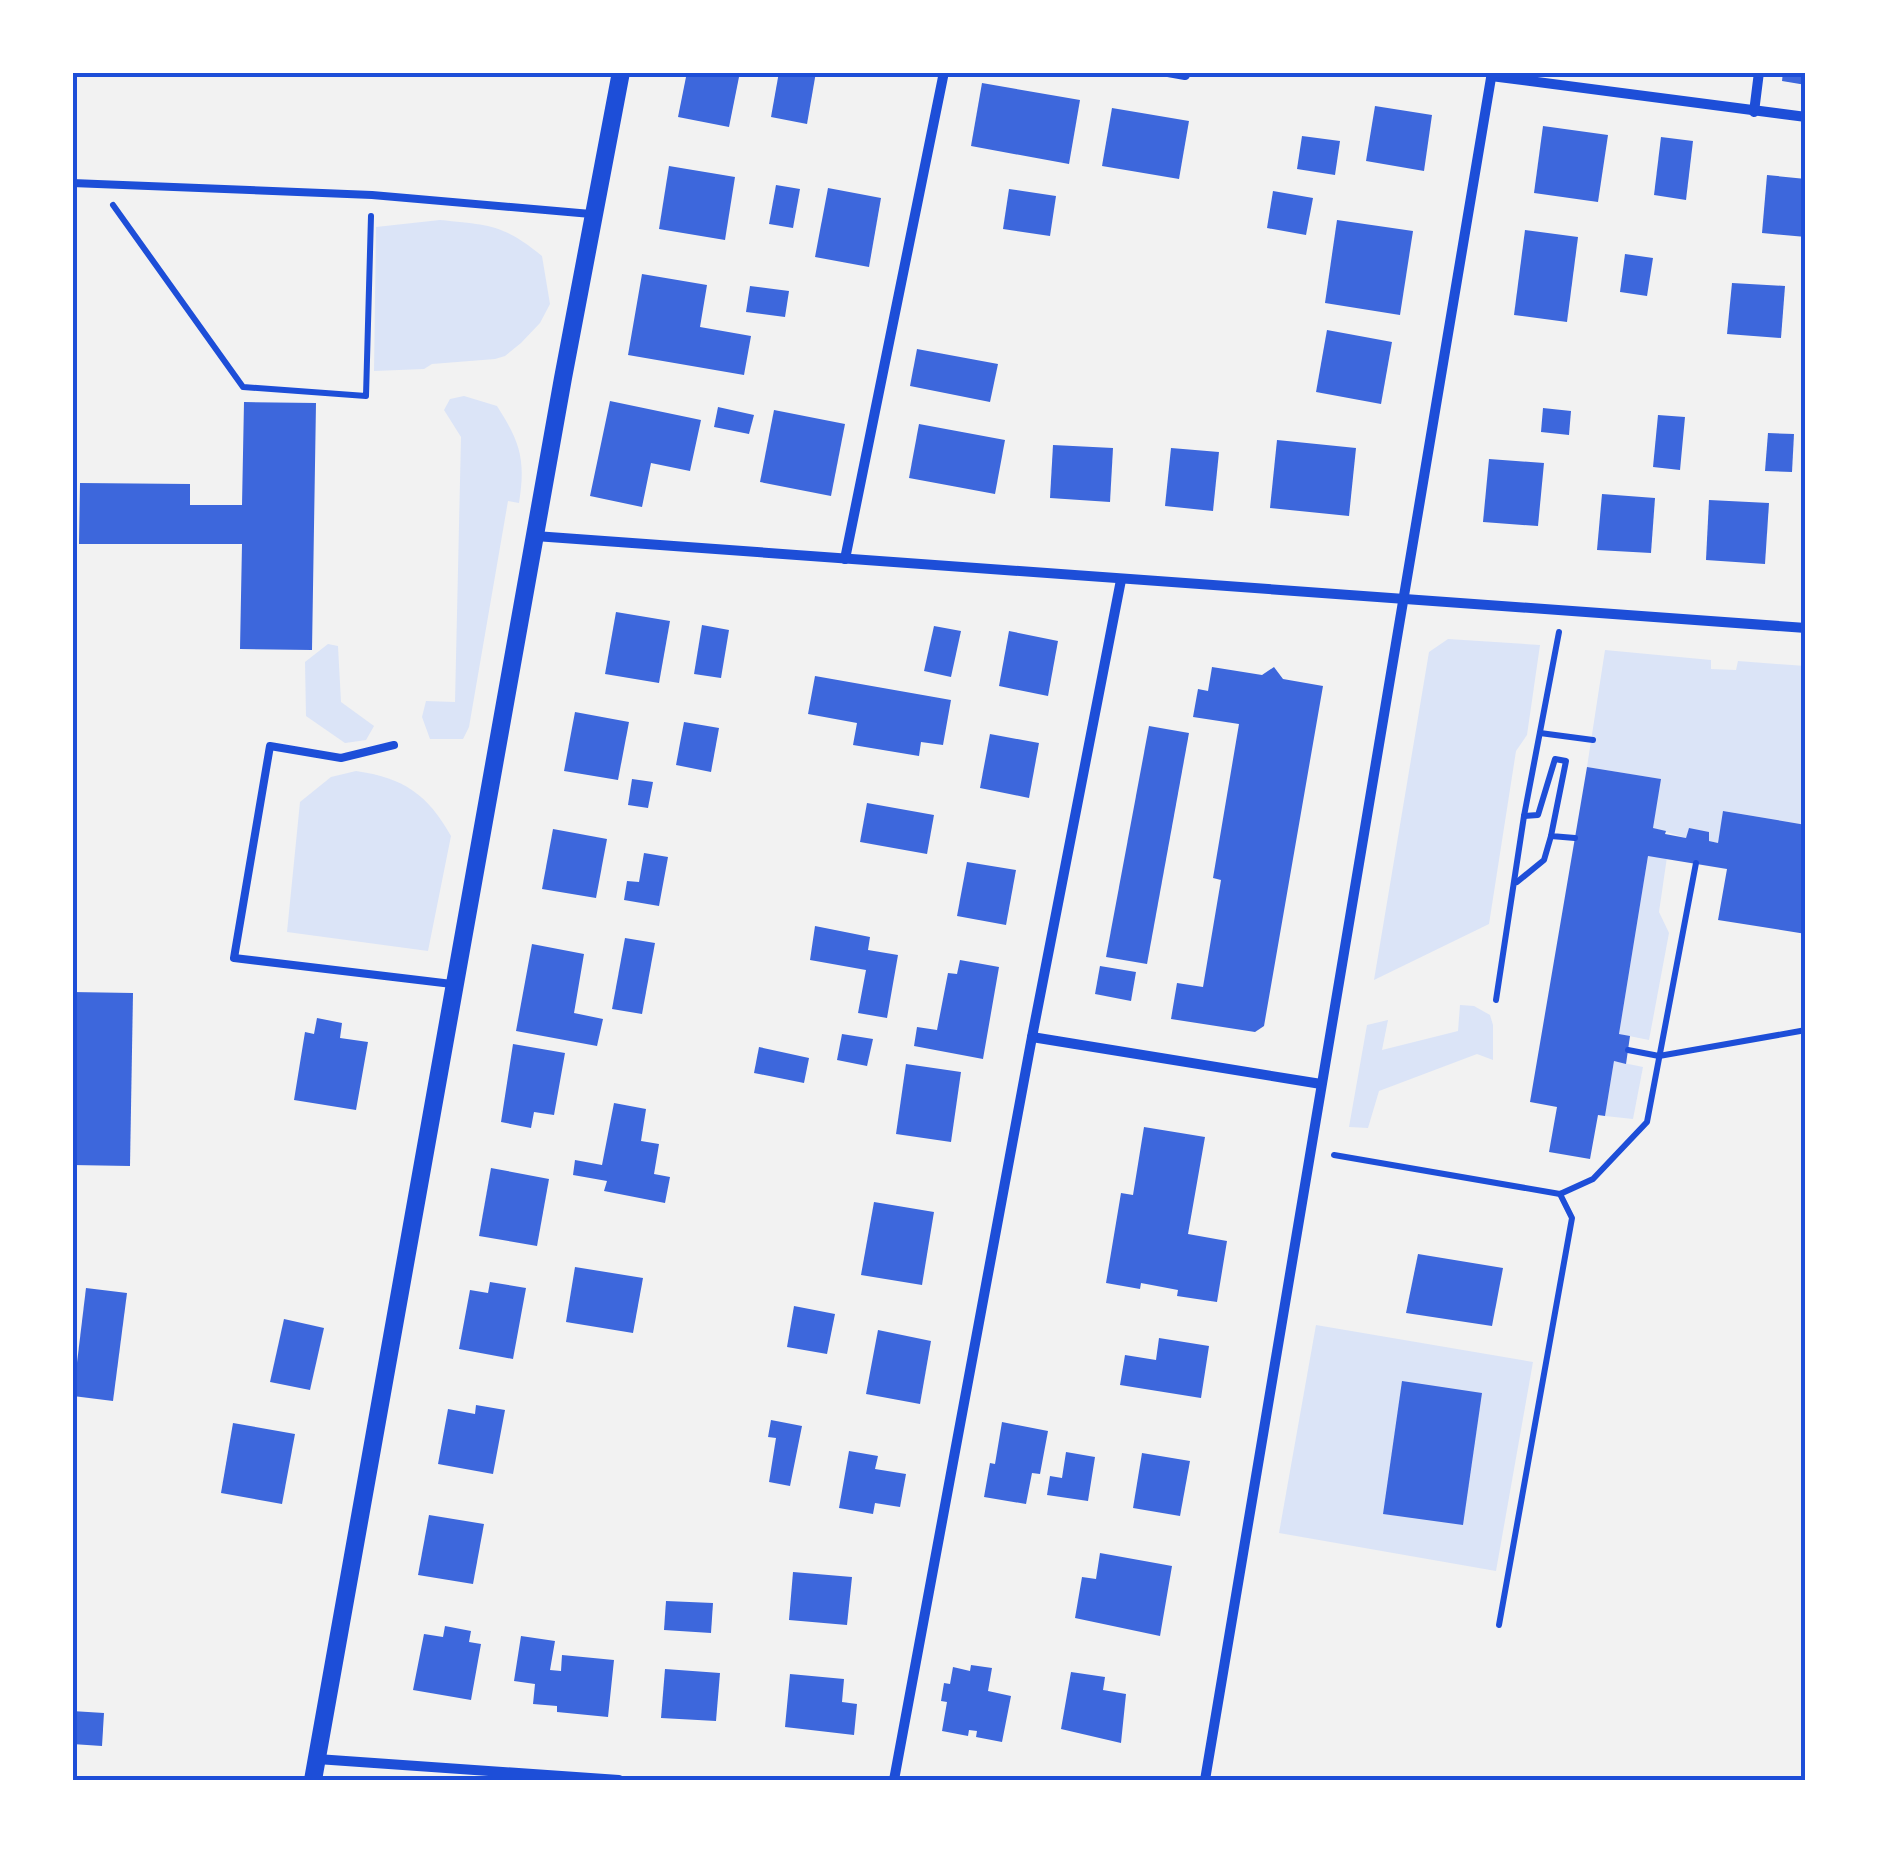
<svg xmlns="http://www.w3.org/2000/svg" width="1878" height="1853" font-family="'Sofia Sans Condensed',sans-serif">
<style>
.green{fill:#dbe4f7}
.building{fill:#3d67dc}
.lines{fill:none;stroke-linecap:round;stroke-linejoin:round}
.path{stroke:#1d4ed8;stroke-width:6}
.service{stroke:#1d4ed8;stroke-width:8}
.minor{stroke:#1d4ed8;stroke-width:10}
.tertiary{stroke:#1d4ed8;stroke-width:18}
.neatline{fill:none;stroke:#1d4ed8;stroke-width:4}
</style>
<rect width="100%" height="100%" fill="#f2f2f2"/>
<!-- green -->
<g class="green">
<path d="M440,220C489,225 503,224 542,256L550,304L540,323L521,343L505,356L495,359L432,364L424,369L374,371L376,227Z"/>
<path d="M464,396L497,406C520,442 526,459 519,503L508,501L469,727L463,739H430L422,717L426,701L455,702L461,437L444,410L450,399Z"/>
<path d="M1448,639L1540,645L1527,735L1516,751L1489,924L1374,980L1429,652Z"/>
<path d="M328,644L338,646L341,702L374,726L366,740L345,743L306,716L305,662Z"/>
<path d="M1605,650L1711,660V669L1736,670L1738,661L1805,666V825L1724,811L1718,843L1709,841L1708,832L1689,829L1686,838L1653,828L1660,779L1587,767Z"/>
<path d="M356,771C404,778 427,794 451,836L428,951L287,932L300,802L331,777Z"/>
<path d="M1648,856L1667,857L1659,912L1669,933L1649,1040L1619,1034Z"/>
<path d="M1460,1005L1474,1006L1490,1015L1493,1025V1060L1477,1054L1379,1091L1368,1128L1349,1127L1367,1025L1388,1020L1382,1050L1458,1031Z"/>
<path d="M1614,1061L1643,1067L1633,1119L1605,1116Z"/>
<path d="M1316,1325L1533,1362L1496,1571L1279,1533Z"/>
</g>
<!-- building -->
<g class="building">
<path d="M687,72H740L729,127L678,117Z"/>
<path d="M779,72H816L807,124L771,117Z"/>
<path d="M1783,72H1806V85L1782,81Z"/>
<path d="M982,83L1080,100L1069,164L971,146Z"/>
<path d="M1375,106L1432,115L1424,171L1366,161Z"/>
<path d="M1112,108L1189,121L1179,179L1102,166Z"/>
<path d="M1543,126L1608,135L1598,202L1534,193Z"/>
<path d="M1302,136L1340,141L1335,175L1297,169Z"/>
<path d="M1661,137L1693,141L1686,200L1654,195Z"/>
<path d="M669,166L735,177L725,240L659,229Z"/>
<path d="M1767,175L1806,179V237L1762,233Z"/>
<path d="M776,185L800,189L793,228L769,224Z"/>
<path d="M828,188L881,198L869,267L815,257Z"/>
<path d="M1009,189L1056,196L1050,236L1003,229Z"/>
<path d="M1273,191L1313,198L1306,235L1267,228Z"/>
<path d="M1337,220L1413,231L1400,315L1325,303Z"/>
<path d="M1525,230L1578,237L1567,322L1514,315Z"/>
<path d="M1625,254L1653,258L1647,296L1620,292Z"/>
<path d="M642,274L707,285L700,327L751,336L744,375L628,355Z"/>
<path d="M1732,283L1785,286L1781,338L1727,334Z"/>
<path d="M750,286L789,291L785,317L746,312Z"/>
<path d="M1327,330L1392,342L1381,404L1316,392Z"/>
<path d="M917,349L998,364L990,402L910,386Z"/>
<path d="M610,401L701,420L690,471L651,463L642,507L590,496Z"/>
<path d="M244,402L316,403L312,650L240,649L242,544H79L80,483L190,484V505H242Z"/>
<path d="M718,407L754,415L749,434L714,427Z"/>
<path d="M1543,408L1571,411L1569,435L1541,432Z"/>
<path d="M774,410L845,424L831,496L760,482Z"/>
<path d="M1658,415L1685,417L1680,470L1653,467Z"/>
<path d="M919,424L1005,440L995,494L909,478Z"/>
<path d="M1768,433L1794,434L1792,472L1765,471Z"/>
<path d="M1277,440L1356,448L1349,516L1270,508Z"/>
<path d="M1053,445L1113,448L1110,502L1050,498Z"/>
<path d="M1171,448L1219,452L1213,511L1165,506Z"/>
<path d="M1489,459L1544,463L1538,526L1483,522Z"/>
<path d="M1602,494L1655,498L1651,553L1597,550Z"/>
<path d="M1709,500L1769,503L1765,564L1706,560Z"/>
<path d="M616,612L670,621L659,683L605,674Z"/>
<path d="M702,625L729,630L721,678L694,674Z"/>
<path d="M934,626L961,631L951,677L924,671Z"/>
<path d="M1009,631L1058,641L1048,696L999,686Z"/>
<path d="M1212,667L1262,675L1274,667L1283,679L1323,686L1264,1026L1255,1032L1171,1019L1177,983L1203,987L1221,880L1213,878L1239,724L1193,717L1198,689L1208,691Z"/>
<path d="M815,676L951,700L943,745L921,742L919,756L853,745L857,723L808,714Z"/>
<path d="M575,712L629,722L618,780L564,771Z"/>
<path d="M684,722L719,728L711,772L676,765Z"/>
<path d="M1149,726L1189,733L1147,964L1106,957Z"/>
<path d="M990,734L1039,743L1029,798L980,788Z"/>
<path d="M1587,767L1661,779L1653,828L1666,831L1665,834L1686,838L1689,828L1709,832V841L1718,843L1723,811L1806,825V934L1718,920L1727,869L1648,856L1619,1034L1630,1036L1626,1064L1614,1061L1605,1116L1598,1115L1590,1159L1549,1152L1557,1107L1530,1102Z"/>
<path d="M632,779L653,782L648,808L628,805Z"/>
<path d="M867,803L934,815L927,854L860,842Z"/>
<path d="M553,829L607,839L596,898L542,889Z"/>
<path d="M644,853L668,857L659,906L624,900L627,881L639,882Z"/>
<path d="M967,862L1016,870L1006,925L957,916Z"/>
<path d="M815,926L870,937L868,950L898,955L887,1018L858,1013L866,970L810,960Z"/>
<path d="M625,938L655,943L642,1014L612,1009Z"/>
<path d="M532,944L584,954L574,1013L603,1019L597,1046L516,1031Z"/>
<path d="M960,960L999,967L983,1059L914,1046L917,1027L937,1030L948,973L957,974Z"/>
<path d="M1100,966L1136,972L1131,1001L1095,994Z"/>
<path d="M72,992L133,993L130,1166L72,1165Z"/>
<path d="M317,1018L342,1023L340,1038L368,1042L356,1110L294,1100L305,1032L314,1034Z"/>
<path d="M842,1034L873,1039L867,1066L837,1060Z"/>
<path d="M513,1044L565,1053L554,1115L534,1112L531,1128L501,1122Z"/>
<path d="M759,1047L809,1058L804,1083L754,1073Z"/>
<path d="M906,1064L961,1072L951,1142L896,1134Z"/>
<path d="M614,1103L646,1109L641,1141L659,1144L654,1174L670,1177L665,1203L604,1191L607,1181L573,1175L575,1160L602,1165Z"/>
<path d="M1144,1127L1205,1137L1188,1234L1227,1241L1217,1302L1177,1296L1178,1290L1141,1283L1140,1289L1106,1283L1121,1193L1133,1195Z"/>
<path d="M491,1168L549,1179L537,1246L479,1236Z"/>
<path d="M874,1202L934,1212L922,1285L861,1275Z"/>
<path d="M1418,1254L1503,1268L1492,1326L1406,1313Z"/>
<path d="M575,1267L643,1278L633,1333L566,1322Z"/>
<path d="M490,1282L526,1288L513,1359L459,1349L470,1290L488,1293Z"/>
<path d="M86,1288L127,1293L113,1401L73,1396Z"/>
<path d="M794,1306L835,1314L827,1354L787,1347Z"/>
<path d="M284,1319L324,1328L310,1390L270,1382Z"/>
<path d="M878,1330L931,1341L920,1404L866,1394Z"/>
<path d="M1159,1338L1209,1346L1201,1398L1120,1385L1125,1355L1156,1360Z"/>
<path d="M1402,1381L1482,1393L1463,1525L1383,1514Z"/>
<path d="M476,1405L505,1410L493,1474L438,1464L448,1409L475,1414Z"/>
<path d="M771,1420L802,1426L790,1486L769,1482L776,1438L768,1437Z"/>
<path d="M1002,1422L1048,1431L1040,1474L1032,1473L1026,1504L984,1497L990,1463L995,1464Z"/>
<path d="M233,1423L295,1434L282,1504L221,1493Z"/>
<path d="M849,1451L878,1456L875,1469L906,1474L900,1507L875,1503L873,1514L839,1508Z"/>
<path d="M1066,1452L1095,1457L1088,1501L1047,1495L1050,1476L1062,1478Z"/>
<path d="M1142,1453L1190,1461L1180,1516L1133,1508Z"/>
<path d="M429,1515L484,1524L473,1584L418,1575Z"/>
<path d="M1100,1553L1172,1566L1160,1636L1075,1618L1082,1577L1096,1579Z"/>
<path d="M793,1572L852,1577L847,1625L789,1620Z"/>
<path d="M666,1601L713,1603L711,1633L664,1630Z"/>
<path d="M445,1626L471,1631L469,1642L481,1644L471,1700L413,1690L424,1634L443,1637Z"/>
<path d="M521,1636L555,1641L550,1670L561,1671L562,1655L614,1660L608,1717L557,1712V1706L533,1704L535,1684L514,1681Z"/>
<path d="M971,1665L992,1668L988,1691L1011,1696L1002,1742L976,1737L977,1731L969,1730L968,1736L942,1731L947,1702L941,1701L944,1683L950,1684L953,1667L970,1671Z"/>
<path d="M665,1669L720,1673L716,1721L661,1718Z"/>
<path d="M1071,1672L1105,1677L1103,1690L1126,1694L1121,1743L1061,1729Z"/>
<path d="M790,1674L844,1679L842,1702L857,1704L854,1735L785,1727Z"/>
<path d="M72,1711L104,1713L102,1746L72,1744Z"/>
</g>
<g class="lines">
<!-- path -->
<g class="path">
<path d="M113,205L243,387L366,396L371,216"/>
<path d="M1540,733L1593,740"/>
<path d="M1524,816L1538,815L1555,759L1566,761L1551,836L1575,838"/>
<path d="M1517,882L1544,860L1551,836"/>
<path d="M1496,1000L1524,816L1559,632"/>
<path d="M1628,1050L1659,1056L1806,1030"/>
<path d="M1334,1155L1560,1194L1593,1179L1647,1122L1696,863"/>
<path d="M1499,1625L1572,1218L1560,1194"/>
</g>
<!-- service -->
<g class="service">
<path d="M72,183L372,195L591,214"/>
<path d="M394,745L341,758L270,746L234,958L452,984"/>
</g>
<!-- minor -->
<g class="minor">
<path d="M1168,72L1185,75L1186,72"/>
<path d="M1491,76L1806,117"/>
<path d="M1754,112L1759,72"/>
<path d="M535,536L1806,628"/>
<path d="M845,559L944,72"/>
<path d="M1032,1037L1321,1084"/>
<path d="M317,1759L619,1780"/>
<path d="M894,1780L1032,1037L1121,580"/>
<path d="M1205,1780L1492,72"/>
</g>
<!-- tertiary -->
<path class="tertiary" d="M313,1780L563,378L621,72"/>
</g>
<!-- border -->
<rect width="1878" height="1853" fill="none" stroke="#ffffff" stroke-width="150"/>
<rect x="75" y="75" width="1728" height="1703" class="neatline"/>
</svg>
